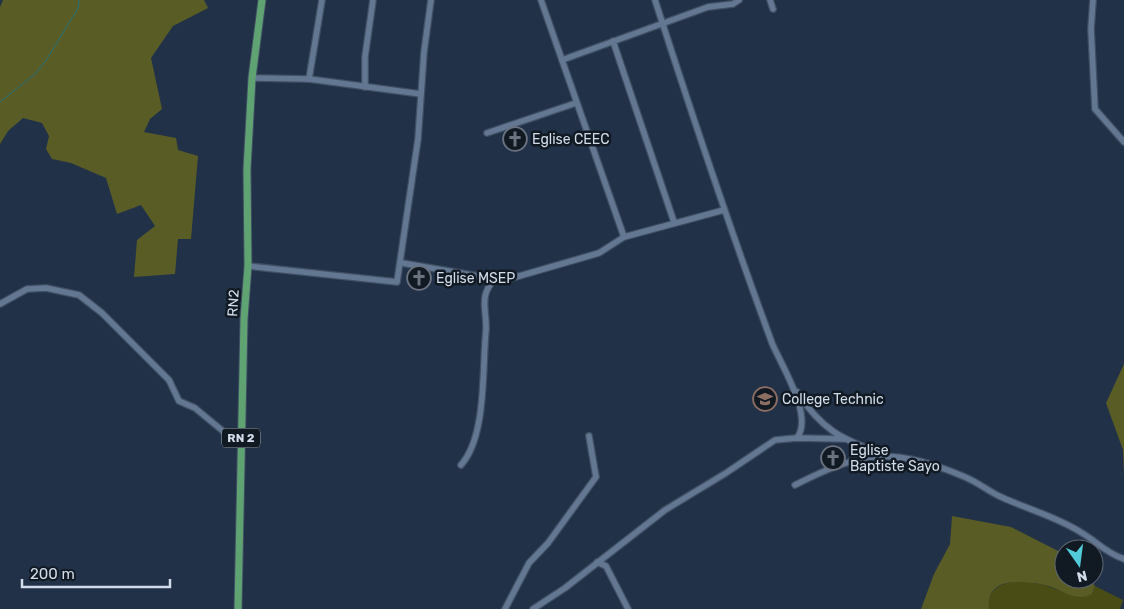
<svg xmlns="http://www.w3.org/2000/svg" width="1124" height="609" font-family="Rubik,sans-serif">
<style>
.green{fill:#494c14}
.forest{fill:#5a5c25}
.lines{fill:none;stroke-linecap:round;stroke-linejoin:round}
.stream{stroke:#21737f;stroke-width:1}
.minor-casing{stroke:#404f63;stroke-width:8}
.major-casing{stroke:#404f63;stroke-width:9}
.minor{stroke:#637792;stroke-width:5.5}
.major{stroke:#60a373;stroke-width:7}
.labels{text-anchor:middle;stroke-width:5;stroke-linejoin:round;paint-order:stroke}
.shield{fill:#111923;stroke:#97a2af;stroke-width:1}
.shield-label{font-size:12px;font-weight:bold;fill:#d1dceb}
.poi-label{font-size:14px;fill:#d1dceb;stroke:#111923;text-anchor:start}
.street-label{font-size:14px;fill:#d1dceb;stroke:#111923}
</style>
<rect width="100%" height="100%" fill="#203148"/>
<!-- green -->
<path class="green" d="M1020,581L1045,585L1063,592L1092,594L1095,586L1123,600L1120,609H989C986,589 1002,582 1020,581Z"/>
<!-- forest -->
<g class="forest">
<path d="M3,0H204L208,8L173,26L151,58L162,109L150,119L144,132L176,138L178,150L198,156L191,239H178L175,274L134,277L137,240L155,226L141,205L117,214L106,178L71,163L52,159L46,149L49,136L42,123L23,118L8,131L0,144V7Z"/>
<path d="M1124,364V475L1123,450L1106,403Z"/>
<path d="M952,516L1011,527L1064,554V579H1089L1095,586L1092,594C1089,595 1085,597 1081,597C1067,597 1057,587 1044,585C1022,581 986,576 989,609H921L934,574L950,544Z"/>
</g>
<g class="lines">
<!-- stream -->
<path class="stream" d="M0,102L35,74L47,59L78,8L79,0"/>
<!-- minor casing -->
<g class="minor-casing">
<g id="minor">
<path d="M541,0L624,237"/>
<path d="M655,0C692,115 730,229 772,343C781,365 814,416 797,438"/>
<path d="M770,0L773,9"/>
<path d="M1093,0L1091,29L1095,109L1124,142"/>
<path d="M613,41L674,222"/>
<path d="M562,60L708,7L733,4L739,0"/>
<path d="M252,78L309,79L421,94"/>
<path d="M309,79L322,0"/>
<path d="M365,87V57L373,0"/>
<path d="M487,133L576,103"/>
<path d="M402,263L495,279H509L599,253L624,237L724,210"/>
<path d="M248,266L397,282L418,139L424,52L431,0"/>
<path d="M0,304L27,289L46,288L79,295L102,313L169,380L179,401L195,408L241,446"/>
<path d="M797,392C822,430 841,439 882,454"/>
<path d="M461,465C487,436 482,368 486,330C487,310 478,296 495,279"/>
<path d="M795,485C864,450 893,447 965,477C977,482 987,490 999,496C1026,509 1056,516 1082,533C1099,543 1104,552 1124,559"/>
<path d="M597,562L606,566L628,609"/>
<path d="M505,609L529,563L548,543L596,477L589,436"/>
<path d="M533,609L565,588L665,510L726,473L775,440L797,438L845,439"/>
</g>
</g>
<!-- major casing -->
<g class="major-casing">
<path id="major" d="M238,609L244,319L248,266L247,169L252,78L262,0"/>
</g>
<!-- minor -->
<use href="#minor" class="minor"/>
<!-- major -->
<use href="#major" class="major"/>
</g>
<!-- icons -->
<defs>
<g id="church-ring" transform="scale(1.25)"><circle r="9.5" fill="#111923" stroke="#6b7280" stroke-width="1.5"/><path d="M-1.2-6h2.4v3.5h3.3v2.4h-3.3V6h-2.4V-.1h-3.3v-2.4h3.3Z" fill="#6b7280"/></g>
<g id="university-ring" transform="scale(1.25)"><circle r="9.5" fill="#111923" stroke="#8d6e63" stroke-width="1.5"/><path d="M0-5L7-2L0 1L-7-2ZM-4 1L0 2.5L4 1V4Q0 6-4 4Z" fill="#8d6e63"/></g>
</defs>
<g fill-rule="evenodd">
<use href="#church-ring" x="515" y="139"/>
<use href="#church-ring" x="419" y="278"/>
<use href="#university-ring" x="765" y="399"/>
<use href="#church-ring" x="833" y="458"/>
</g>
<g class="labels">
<!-- shield labels -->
<rect class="shield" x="222" y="428.5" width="38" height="19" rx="4"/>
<g class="shield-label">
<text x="241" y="442">RN 2</text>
</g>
<!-- poi labels -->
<g class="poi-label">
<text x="532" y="144">Eglise CEEC</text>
<text x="436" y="283">Eglise MSEP</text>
<text x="782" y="404">College Technic</text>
<text x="850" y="455">Eglise<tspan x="850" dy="16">Baptiste Sayo</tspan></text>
</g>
<!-- street labels -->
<g class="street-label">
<text transform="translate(233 303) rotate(-86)" y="5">RN2</text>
</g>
</g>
<!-- north arrow -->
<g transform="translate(1079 564) rotate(166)"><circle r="24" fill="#111923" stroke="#5e6773"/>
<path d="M0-4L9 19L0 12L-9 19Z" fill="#52cbd9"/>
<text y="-8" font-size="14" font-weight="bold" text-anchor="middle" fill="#d1dceb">N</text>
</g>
<!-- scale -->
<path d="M22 579v8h148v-8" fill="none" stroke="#d1dceb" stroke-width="2.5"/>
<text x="30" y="579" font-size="15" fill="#d1dceb" stroke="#111923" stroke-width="4" paint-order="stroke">200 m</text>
</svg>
